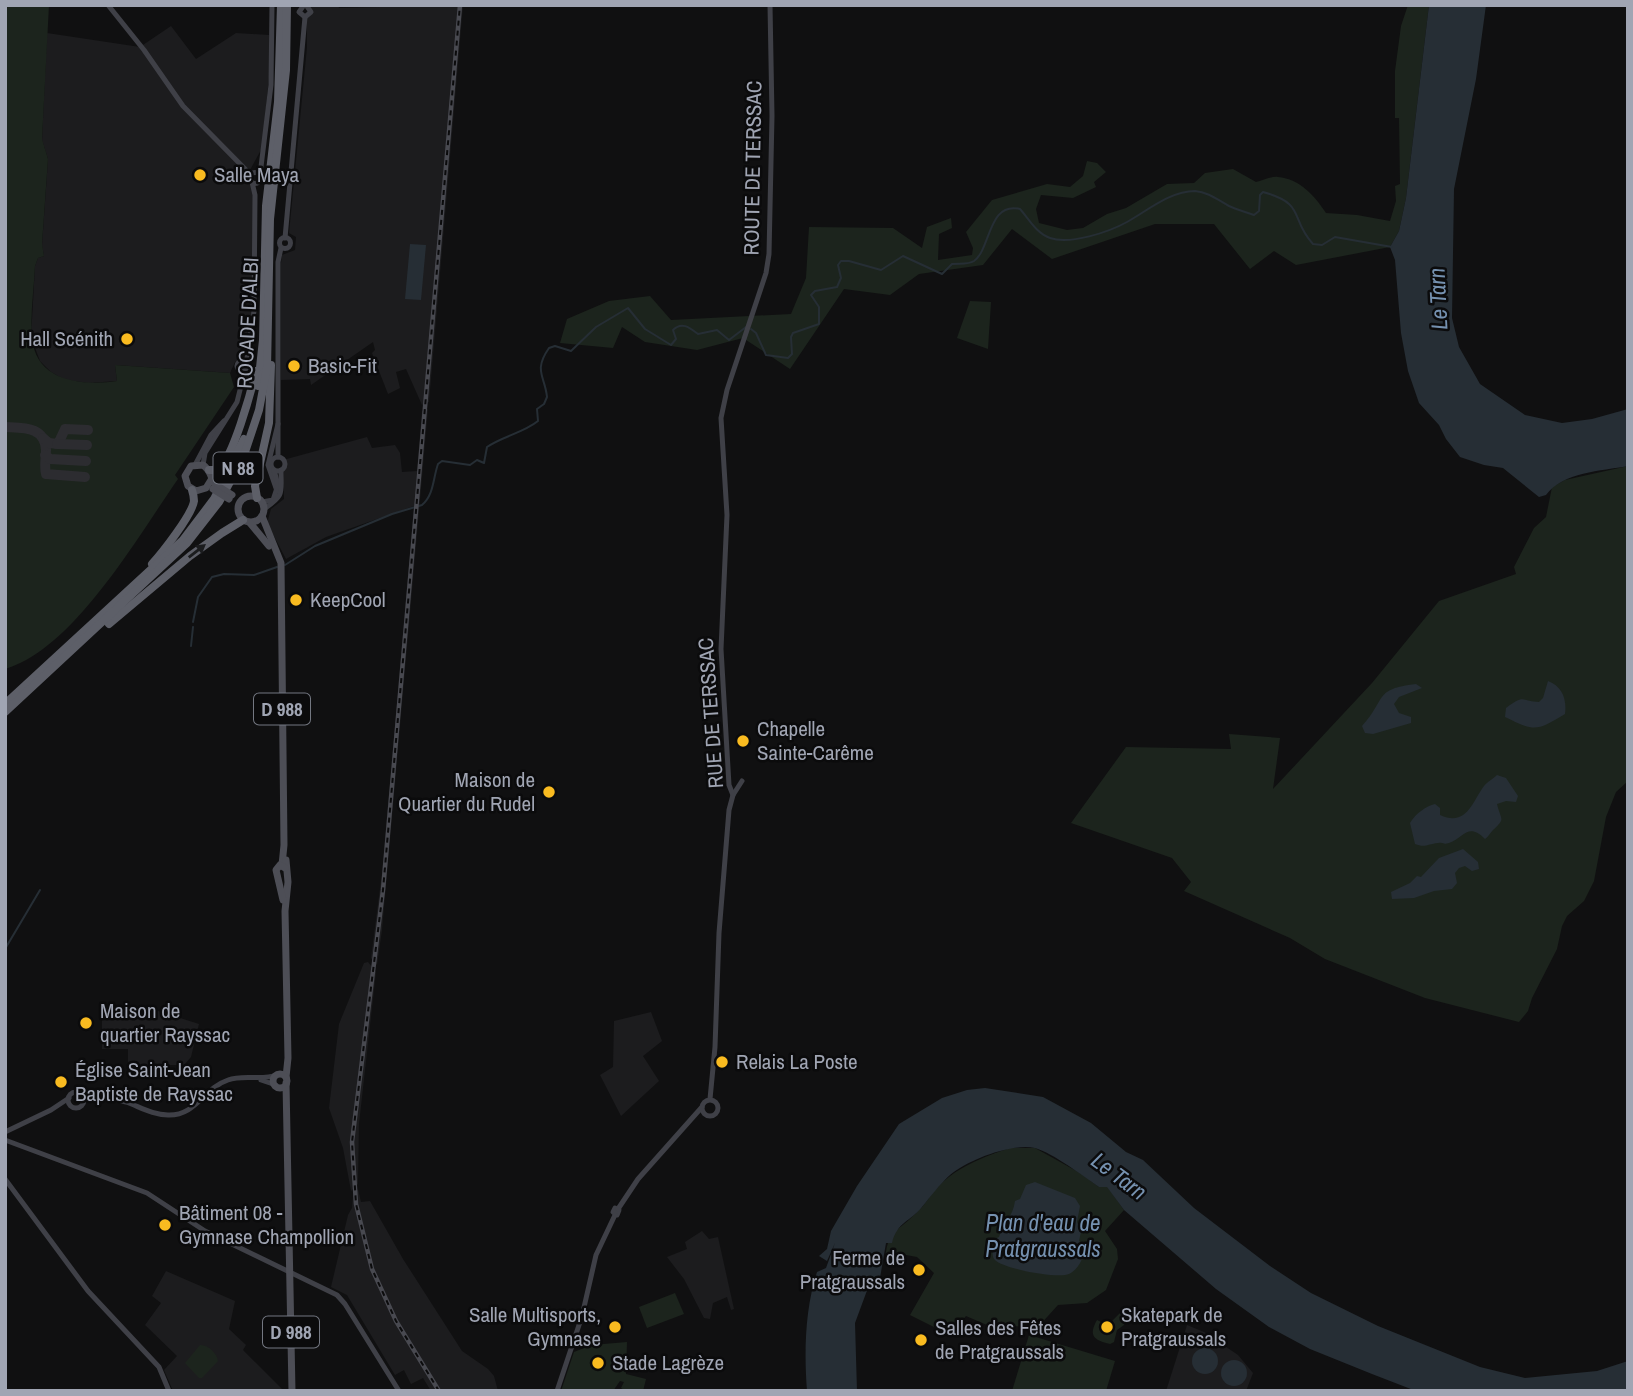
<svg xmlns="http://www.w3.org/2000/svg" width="1633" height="1396" font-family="'Archivo Narrow',sans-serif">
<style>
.built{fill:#1c1c1e}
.green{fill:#1c241d}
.water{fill:#262e35}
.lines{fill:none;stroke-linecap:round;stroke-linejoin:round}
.stream{stroke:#262e35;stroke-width:2}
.taxiway{stroke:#2c2c30;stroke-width:10}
.secondary{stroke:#3f4047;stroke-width:5}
.primary{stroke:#4d4e56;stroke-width:7}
.highway{stroke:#5d5f68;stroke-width:8}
.rail-casing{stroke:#484950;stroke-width:4.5}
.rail{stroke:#0b0b0c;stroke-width:2;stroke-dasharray:5;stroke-linecap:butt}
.primary-bridge{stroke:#4d4e56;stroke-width:7}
.oneway{fill:#1b1c1e}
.poi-dot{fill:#f9bb20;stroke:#0b0b0c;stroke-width:2.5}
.labels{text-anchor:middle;stroke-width:5;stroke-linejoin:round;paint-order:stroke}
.shield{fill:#0b0b0c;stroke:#737781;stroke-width:2}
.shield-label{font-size:19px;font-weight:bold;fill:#a0a5b3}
.street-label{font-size:21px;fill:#a0a5b3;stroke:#0b0b0c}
.poi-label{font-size:21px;fill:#a0a5b3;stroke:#0b0b0c;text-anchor:start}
.water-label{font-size:23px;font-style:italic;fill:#7591b0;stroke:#0b0b0c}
</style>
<rect width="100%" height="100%" fill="#101011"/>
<!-- built -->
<g class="built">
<path d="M307,5H338L339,8L463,5L429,402L422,405L406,369L396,372L400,388L388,394L372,353L375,350L373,342L311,385L310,379L281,380V263L282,255L295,250L296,237L289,233L307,47Z"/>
<path d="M171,26L196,59L236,33L269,35V78L262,148L250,170L253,188V309L247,346L242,357L235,362L230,373L115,365L117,381L89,383L65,380L51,372L40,361L31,337L35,266L38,258L44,256L42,245L48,159L42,140L47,33L140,47Z"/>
<path d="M428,409L382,930L377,965L371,958L382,873L414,506L326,537L286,559L267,523L271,509L284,499L283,460L367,437L372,448L395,445L400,453L402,472L417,471L422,411Z"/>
<path d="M368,962L376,972L359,1124L358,1184L351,1191L343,1148L329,1108L339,1024L364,963Z"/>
<path d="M117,1009H152L199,1024L191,1057L184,1065H128V1049H102V1011Z"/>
<path d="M651,1012L662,1041L643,1056L659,1081L621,1116L600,1075L613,1067L614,1021Z"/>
<path d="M358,1189L361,1202L370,1201L403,1259L462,1351L488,1369L494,1376L498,1391H431L423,1378L411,1384L404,1370L395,1375L347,1295L331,1287L348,1215L352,1208L353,1195Z"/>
<path d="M702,1231L709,1239L718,1237L734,1309L731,1310L727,1297L713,1303L710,1319L704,1318L684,1279L667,1257L687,1249L685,1242Z"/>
<path d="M166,1271L235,1301L229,1329L246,1345L243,1350L284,1391H173L164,1370L177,1356L145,1325L161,1303L152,1296Z"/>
<path d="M1187,1325L1204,1332L1238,1355L1253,1373L1246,1391H1166Z"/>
</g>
<!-- green -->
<g class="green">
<path d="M5,5H49L42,139L48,159L42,244L44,256L38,258L35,266C34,289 30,314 32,337C35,382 83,386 117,381L115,365L230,373L234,387L175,475L178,479C138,536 74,649 5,669Z"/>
<path d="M1408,5H1429L1406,198L1399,231L1390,247L1296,265L1274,251L1250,269L1214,224H1155L1052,259L1012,229L983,265L919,274L890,295L844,289L790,369L743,338L697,350L645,342L622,327L613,348L560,343L567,319L609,301L650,296L671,320L791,314L806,278L809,227L893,228L922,248L927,227L951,218L952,228L939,234L938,260L972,255L973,248L966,232L992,200L1047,184L1070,187L1083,176L1087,161L1097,163L1106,172L1094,182L1096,187L1073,198L1041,195L1036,209L1039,223L1067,230L1083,228L1107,214L1126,208L1167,184L1194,183L1205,173L1233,169L1256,182C1262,181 1271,176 1278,177C1300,179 1315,196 1326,213L1357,215L1390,221L1396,201L1395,186L1400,184L1399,118H1395V71L1401,26Z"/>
<path d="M970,301L991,302L988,349L957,338Z"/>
<path d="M1628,466V781L1616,792L1606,817L1594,881L1584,901L1567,916L1562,926L1557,949L1532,998L1528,1011L1519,1022L1425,998L1325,959L1290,938L1184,891L1191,882L1172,858L1071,823L1126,747L1231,749L1229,734L1280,738L1273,789L1372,683L1439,601L1516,574L1514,567L1534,528L1546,517L1552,487L1565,480Z"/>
<path d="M1010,1148H1035L1080,1173L1099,1187L1107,1186L1124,1210L1105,1231L1117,1249L1118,1259L1106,1290L1087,1303L1058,1305L1038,1327L1008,1326L994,1328L966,1316L950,1335L910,1315L934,1273L917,1257L895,1253L885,1262C887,1228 898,1233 918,1211C925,1205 929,1197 935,1190C954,1168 983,1157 1010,1148Z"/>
<path d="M675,1293L684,1314L647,1328L639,1307Z"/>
<path d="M1121,1312L1126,1321L1124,1325L1117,1330L1114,1342L1110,1344C1094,1340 1088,1336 1097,1320L1103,1323H1110Z"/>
<path d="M1029,1335L1115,1361L1106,1391H1012Z"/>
<path d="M627,1342L626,1374L646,1379L643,1391H626L621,1388L624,1382L620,1381L613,1391H561L574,1352L592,1345Z"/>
<path d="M200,1345C207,1344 217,1353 218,1361L202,1378H199L185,1363Z"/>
</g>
<!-- water -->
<g class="water">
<path d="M1429,5H1486L1476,79L1454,189L1452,318L1459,347L1480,384L1525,415L1562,423L1592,419L1628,409V466C1601,471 1563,472 1546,495L1539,497L1503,468L1484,465L1460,457L1446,439L1439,425L1419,403L1408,371L1401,333L1395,260L1390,247L1399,231L1406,198Z"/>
<path d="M410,244L426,245L421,300L405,299Z"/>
<path d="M1548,681C1562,686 1567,699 1565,714C1536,731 1536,732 1505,717L1506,708C1525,694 1520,701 1539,702L1543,698Z"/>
<path d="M1416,684L1422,688L1399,697L1394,704L1399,713L1411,717V723L1373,734L1365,733L1362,726C1387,699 1373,689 1416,684Z"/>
<path d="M1497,775L1506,778L1518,796L1516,802L1506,801L1497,804C1501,821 1506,818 1493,830C1490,833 1488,837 1485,839C1468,822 1464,838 1449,843C1442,845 1445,842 1438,843C1428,844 1425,848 1415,844L1410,823C1415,814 1426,806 1435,804L1440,808V815C1467,827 1472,802 1484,786C1487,782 1493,779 1497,775Z"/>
<path d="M1463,849L1478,862L1479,869L1472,871L1465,866L1459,868L1455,873L1457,883L1452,889L1434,891L1414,898L1392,899L1391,892L1410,883L1417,876L1421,877L1439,858Z"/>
<path d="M985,1088L1043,1097L1091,1123L1126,1152L1143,1160L1194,1208L1270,1266L1311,1293L1378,1326L1480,1367L1525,1378L1597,1371L1628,1361V1391H1416L1372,1374L1310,1349L1269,1327L1216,1289L1124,1210L1107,1187H1099C1083,1176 1053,1153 1035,1148C1011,1143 968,1160 950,1175C939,1185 931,1196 922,1207C910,1222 897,1222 892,1243H886L880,1278L872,1277L855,1323L857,1391H807C804,1352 805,1309 817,1272L826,1268L835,1243L827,1261L819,1256L827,1249L831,1231L857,1186L899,1124L942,1098L967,1090Z"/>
<path d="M1035,1182L1075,1198L1080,1206L1077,1222L1081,1232L1079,1241L1085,1247C1084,1257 1079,1269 1069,1274C1058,1279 1004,1269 995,1260C990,1255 994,1246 995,1239L999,1237C1003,1223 1013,1217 1015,1201L1020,1199L1026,1185Z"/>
<circle cx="1205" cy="1361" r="13"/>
<circle cx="1234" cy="1373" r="13"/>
</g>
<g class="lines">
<!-- stream -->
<g class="stream">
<path d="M751,329L756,333L766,355L788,358L792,354L791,337L793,333L819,324V307L811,295L815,291L837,287L841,278L838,265L841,261H849L881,270L903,256L942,274L952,264C959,263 968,265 974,261C991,249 988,201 1020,209C1029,219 1036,233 1050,238C1070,245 1109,232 1127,222C1147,211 1170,191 1195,191C1208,192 1218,200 1229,206C1237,210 1246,212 1254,215L1259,211L1260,195L1263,192C1307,204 1289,218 1313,244L1322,245L1335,237L1392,247"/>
<path d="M285,565L315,546L392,514L422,505C434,495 433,478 438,464L442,461L470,465L477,460L484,463L487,447C503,436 523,433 538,421L537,409L544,404L547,397C545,376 533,371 549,348L555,346L571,351L596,327L628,308L645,329L671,345L676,339L673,330C682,321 690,328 698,334L717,330L729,340L746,327"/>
<path d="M193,622L198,597L212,577L224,574L254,575L277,567"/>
<path d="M191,646L193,627"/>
<path d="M5,949L40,890"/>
</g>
<!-- taxiway -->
<g class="taxiway">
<path d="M5,427C23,428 45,426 46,450C46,458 44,466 46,474L85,477"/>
<path d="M43,438L49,443L58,444L65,429L88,430"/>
<path d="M57,444L87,445"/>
<path d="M45,455L50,459L86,461"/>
</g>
<!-- secondary -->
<g class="secondary">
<path d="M108,5L144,50L183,106L247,171L250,177"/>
<path d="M304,5L299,12L305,17L311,12L306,5"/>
<circle cx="255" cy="178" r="5.5"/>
<path d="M260,175L271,85L272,5"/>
<circle cx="285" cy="243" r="5.5"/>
<path d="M285,238L305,17"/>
<circle cx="242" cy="366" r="5"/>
<path d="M246,365L254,311L255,195L252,182"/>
<path d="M278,457V262L281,248"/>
<circle cx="278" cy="464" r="7"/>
<path d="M195,465L211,435L224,421"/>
<path d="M203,465L205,453L237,402L245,370"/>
<path d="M277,491L268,465L278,424"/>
<path d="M262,502L273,500L278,485L274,470"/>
<path d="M264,509C285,495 281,493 281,470"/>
<path d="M733,795L742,781"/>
<path d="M261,1080L276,1085"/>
<circle cx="76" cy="1100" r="8"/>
<path d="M83,1096C97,1097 112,1098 126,1102C140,1107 153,1115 168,1115C196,1116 204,1088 228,1080C244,1074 261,1081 277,1075"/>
<path d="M710,1099L715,1047L719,933L729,810L733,795L729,785L721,649L727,515L721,418L727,390L766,273L769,254L772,116L770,5"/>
<circle cx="710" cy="1108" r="8"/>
<path d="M5,1132L51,1110L69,1098"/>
<path d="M5,1140L147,1193L205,1231L337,1295L345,1304L399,1391"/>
<path d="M5,1179L88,1291L159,1367L169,1391"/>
<path d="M615,1208L619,1210L617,1215L613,1212Z"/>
<path d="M618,1209L638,1179L702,1107"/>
<path d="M557,1391L582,1316L596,1255L615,1215"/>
</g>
<!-- primary -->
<g class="primary">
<path d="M211,480L206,488L196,491L188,486L185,476L191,466L203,465C212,471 210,479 216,485"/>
<circle cx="251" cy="509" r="13"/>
<path d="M262,516L281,563L284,845L282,865"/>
<path d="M250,523L269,546"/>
<path d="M286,860L288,882L285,911L288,1058L286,1077"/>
<path d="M283,900L276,870L280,865L285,868"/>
<circle cx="280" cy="1081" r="7"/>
<path d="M286,1083L292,1391"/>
</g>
<!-- highway -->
<g class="highway">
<path d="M258,386L263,340L266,206L278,102L281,5"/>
<path d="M209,470H218C233,458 251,392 256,371"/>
<path d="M257,498L255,486L269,423L271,365"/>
<path d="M152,564C162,553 192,515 194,501C194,498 193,493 192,490"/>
<path d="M109,624L190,556L222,533L243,520"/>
<path d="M5,704L183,540L214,499L244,439"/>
<path d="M5,712L187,543L219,502L243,458L259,410L267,368L270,219L286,70L287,5"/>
</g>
<!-- rail casing -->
<g class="rail-casing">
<path id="rail" d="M439,1391L396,1321L372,1269L356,1204L352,1142L383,890L460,5"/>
</g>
<!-- rail -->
<use href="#rail" class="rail"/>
<!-- primary-bridge -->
<g class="primary-bridge">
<path d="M216,485L232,495"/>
<path d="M213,489L229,499"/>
</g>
</g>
<!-- one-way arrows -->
<defs><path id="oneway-solid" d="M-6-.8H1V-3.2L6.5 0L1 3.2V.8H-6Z" transform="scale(1.75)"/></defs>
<use class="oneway" href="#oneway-solid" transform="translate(197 551) rotate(-38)"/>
<!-- markers -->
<g class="poi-dot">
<circle cx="200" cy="175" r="7"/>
<circle cx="127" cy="339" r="7"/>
<circle cx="294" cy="366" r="7"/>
<circle cx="296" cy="600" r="7"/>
<circle cx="743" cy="741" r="7"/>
<circle cx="549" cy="792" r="7"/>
<circle cx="86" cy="1023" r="7"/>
<circle cx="722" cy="1062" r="7"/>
<circle cx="61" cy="1082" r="7"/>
<circle cx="165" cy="1225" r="7"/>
<circle cx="919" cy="1270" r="7"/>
<circle cx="615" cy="1327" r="7"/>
<circle cx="1107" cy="1327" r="7"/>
<circle cx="921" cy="1340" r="7"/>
<circle cx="598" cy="1363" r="7"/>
</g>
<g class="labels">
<!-- shield labels -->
<g class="shield">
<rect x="213.5" y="452.5" width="49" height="31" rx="5"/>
<rect x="254" y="693.5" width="56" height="31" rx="5"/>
<rect x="263" y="1316.5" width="56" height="31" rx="5"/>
</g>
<g class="shield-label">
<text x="238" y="475">N 88</text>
<text x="282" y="716">D 988</text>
<text x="291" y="1339">D 988</text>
</g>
<!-- street labels -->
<g class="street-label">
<text transform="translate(753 168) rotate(-89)" y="7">ROUTE DE TERSSAC</text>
<text transform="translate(248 323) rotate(-87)" y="7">ROCADE D'ALBI</text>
<text transform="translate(711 713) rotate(-94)" y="7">RUE DE TERSSAC</text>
</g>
<!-- poi labels -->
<g class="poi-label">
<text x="214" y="182">Salle Maya</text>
<text x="113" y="346" text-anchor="end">Hall Scénith</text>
<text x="308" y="373">Basic-Fit</text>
<text x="310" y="607">KeepCool</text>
<text x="757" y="736">Chapelle<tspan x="757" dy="24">Sainte-Carême</tspan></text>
<text x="535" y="787" text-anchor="end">Maison de<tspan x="535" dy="24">Quartier du Rudel</tspan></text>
<text x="100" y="1018">Maison de<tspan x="100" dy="24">quartier Rayssac</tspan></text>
<text x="736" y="1069">Relais La Poste</text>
<text x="75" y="1077">Église Saint-Jean<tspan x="75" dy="24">Baptiste de Rayssac</tspan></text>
<text x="179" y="1220">Bâtiment 08 -<tspan x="179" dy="24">Gymnase Champollion</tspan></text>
<text x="905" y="1265" text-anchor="end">Ferme de<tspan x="905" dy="24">Pratgraussals</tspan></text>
<text x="601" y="1322" text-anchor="end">Salle Multisports,<tspan x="601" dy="24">Gymnase</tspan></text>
<text x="1121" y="1322">Skatepark de<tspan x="1121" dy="24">Pratgraussals</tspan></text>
<text x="935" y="1335">Salles des Fêtes<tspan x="935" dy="24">de Pratgraussals</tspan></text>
<text x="612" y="1370">Stade Lagrèze</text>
</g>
<!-- water labels -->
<g class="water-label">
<text transform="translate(1438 299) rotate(-93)" y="8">Le Tarn</text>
<text transform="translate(1119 1176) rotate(37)" y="8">Le Tarn</text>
<text x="1043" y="1231">Plan d'eau de<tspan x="1043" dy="26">Pratgraussals</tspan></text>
</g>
</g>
<!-- border -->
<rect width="1633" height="1396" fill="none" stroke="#a0a5b3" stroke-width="14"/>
</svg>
